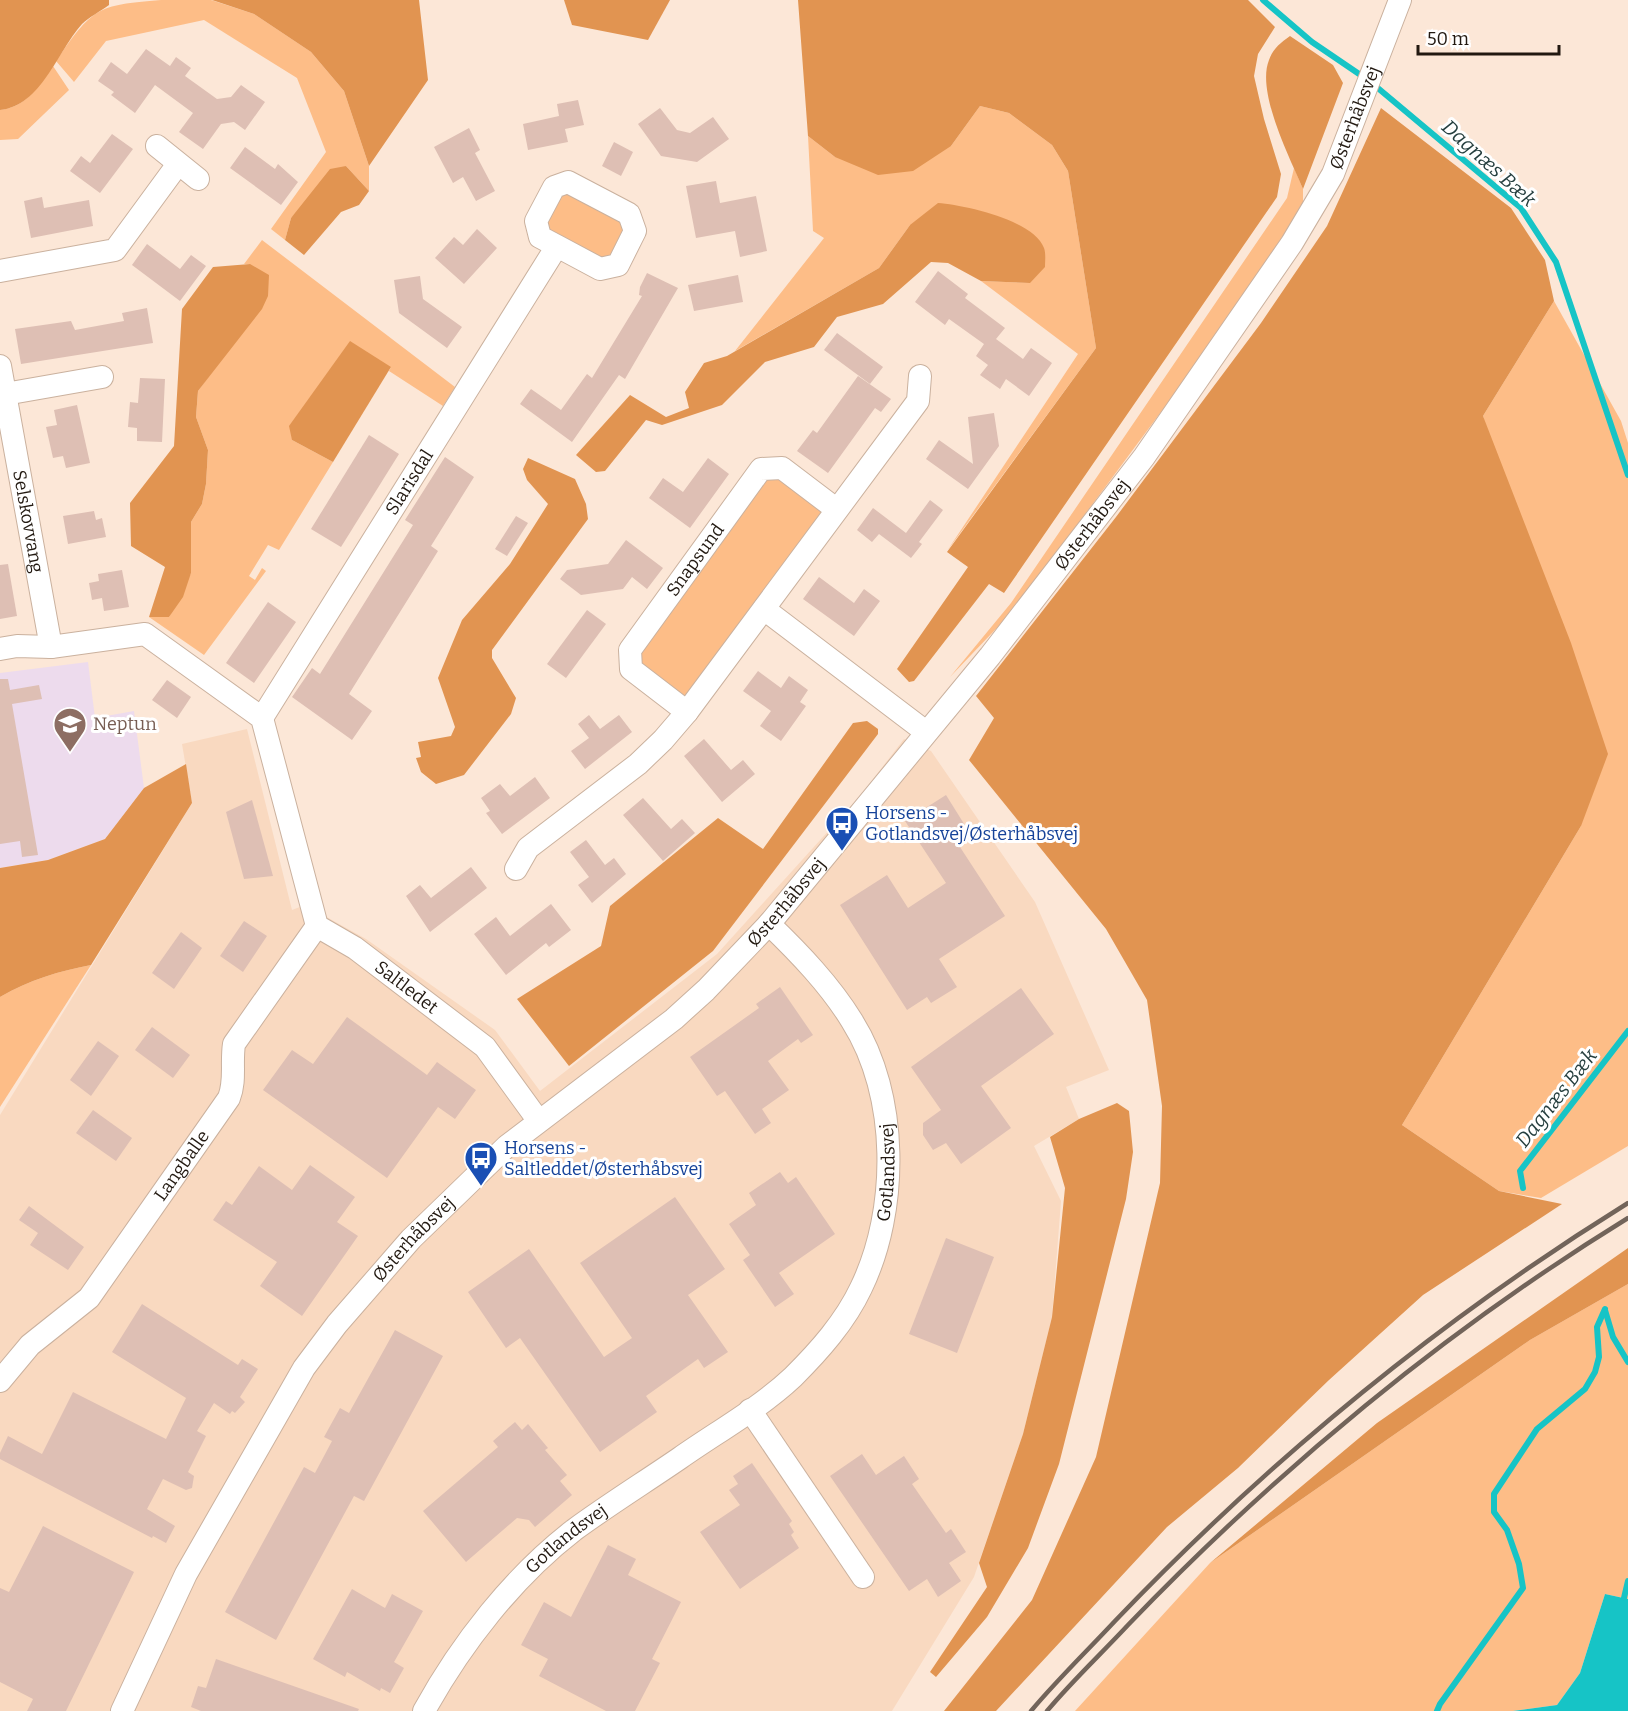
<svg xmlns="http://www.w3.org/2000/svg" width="1628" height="1711" font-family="Bitter,serif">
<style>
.built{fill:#f9d9c0}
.education{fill:#eddbed}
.green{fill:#fdbd87}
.forest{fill:#e19451}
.water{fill:#16c4c6}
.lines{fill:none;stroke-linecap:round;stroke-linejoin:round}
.stream{stroke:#16c4c6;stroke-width:6}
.building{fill:#debfb4}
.minor-casing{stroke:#cab19e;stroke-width:24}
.minor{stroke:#fff;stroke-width:22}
.rail{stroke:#72645a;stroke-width:4.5}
.labels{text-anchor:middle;stroke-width:6;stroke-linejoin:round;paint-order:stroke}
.street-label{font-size:18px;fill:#221911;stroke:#fff}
.education-label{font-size:18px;fill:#785e54;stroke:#fff;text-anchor:start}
.transit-label{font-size:18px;fill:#164399;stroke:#fff;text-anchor:start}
.water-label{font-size:20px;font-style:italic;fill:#263f3f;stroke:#fff}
</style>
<rect width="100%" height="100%" fill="#fce7d7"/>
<!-- built -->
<path class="built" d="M247,729L292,910L305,905L366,939L495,1030L540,1091L717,954L860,796L904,739L931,751L1035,902L1109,1070L1066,1087L1079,1119L1034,1146L1061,1201L1052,1317L1023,1434L974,1577L892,1711H0V1115L192,803L182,744Z"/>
<!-- education -->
<path class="education" d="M88,662L95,718L134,711L144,788L105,839L48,860L0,868V673Z"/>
<!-- green -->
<g class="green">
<path d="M161,0H211L254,14L311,52L344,91L369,166V191L346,166L291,218L285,240L271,229L326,152L297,78L204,20L106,41L74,82L56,61C93,8 96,5 161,0Z"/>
<path d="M53,66L69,90L18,139L0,140V110C27,107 38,86 53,66Z"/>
<path d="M980,106L1009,113L1052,145L1068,171L1096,348L947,551L1078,354L981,281L1030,283L910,225L879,268L735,351L824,238L813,231L808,136L835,157L951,146Z"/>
<path d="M1294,168L1303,189V206L1201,358L1014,610L950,677L1011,603L1287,198Z"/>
<path d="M569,191L625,220L626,230L612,257L604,259L547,231L545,223L560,194Z"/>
<path d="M262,240L455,387L443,406L389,371L391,367L292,440L333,462L279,550L268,545L249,576L255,580L262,568L266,571L204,655L149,617H169L191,573V522L202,504L206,484L208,450L196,417L198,391L214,369L250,264H244Z"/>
<path d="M1554,301L1621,421L1628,443V1146L1541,1198L1499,1191L1402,1125L1581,826L1483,416Z"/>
<path d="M768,473L822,504L824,516L692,693L681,697L636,663L634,654Z"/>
<path d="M91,965L0,1107V997C29,980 59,971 91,965Z"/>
<path d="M1628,1284V1599L1605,1594L1580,1673L1557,1705L1513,1711H1075L1210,1563L1530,1340Z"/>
</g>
<!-- forest -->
<g class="forest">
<path d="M0,0H109V5C101,11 89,17 82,24C57,52 41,106 0,110Z"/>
<path d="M212,0H419L428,80L369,166L344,91L311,52L254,14Z"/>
<path d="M564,0H670L648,40L572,25Z"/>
<path d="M798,0H1248L1275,27L1258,54L1254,76L1264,119L1281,174L1277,197L1004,593L989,584L914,681L909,682L897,669L968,567L947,552L1096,348L1068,171L1052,145L1009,113L980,106L951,146L913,171L878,175L835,157L808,136Z"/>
<path d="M1290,36L1333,65L1343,83L1303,189C1290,158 1256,92 1269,60C1273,49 1280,43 1290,36Z"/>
<path d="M1381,108L1511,208L1545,260L1554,301L1483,416L1571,643L1608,754L1581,826L1402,1125L1499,1191L1562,1204L1423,1295L1329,1380L1238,1468L1167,1527L996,1711H944L1032,1600L1096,1457L1160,1183L1162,1106L1147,1000L1106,929L969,760L994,718L976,696L1116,517L1261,323L1327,226Z"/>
<path d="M346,166L369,191L359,205L341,212L304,255L285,240L291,218L330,169Z"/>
<path d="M938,203C964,205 1034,220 1044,248C1046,253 1045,262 1045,267L1030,283L981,281L948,263L931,262L883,304L837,317L814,347L765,362L722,405L662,425L646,420L605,471L596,472L576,455L630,395L666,417L689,408L685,392L704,363L727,356L879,268L910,225Z"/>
<path d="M250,264L269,275L268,296L262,309L198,391L196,417L208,450L206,484L202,504L191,522V573L183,597L169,617H149L165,567L131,546L130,503L174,446L182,309L213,267Z"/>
<path d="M350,341L391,367L333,462L292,440L289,426Z"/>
<path d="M528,458L575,479L586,504L588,519L492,650V658L516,698L511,714L464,775L436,784L421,772L416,758L421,757L418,742L451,736L455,727L438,678L462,620L510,564L548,504L527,480L523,469Z"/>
<path d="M867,721L878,729V734L713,951L569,1066L517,999L601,946L610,906L718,818L763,849L853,723Z"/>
<path d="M186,764L192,803L91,965C59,971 29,980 0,997V868L48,860L105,839L144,788Z"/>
<path d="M1117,1103L1129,1111L1133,1152L1126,1199L1059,1464L1028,1548L987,1617L936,1677L930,1672L987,1587L979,1563L1023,1434L1052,1317L1065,1188L1050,1137L1079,1119Z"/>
<path d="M1628,1248V1284L1530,1340L1210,1563L1377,1423Z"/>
</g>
<!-- water -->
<path class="water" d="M1605,1594L1628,1599V1711H1513L1557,1705L1580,1673Z"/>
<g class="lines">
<!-- stream -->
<g class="stream">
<path d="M1263,0L1312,42L1365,78"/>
<path d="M1373,84L1521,208L1556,262L1628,475"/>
<path d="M1523,1188L1520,1171L1628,1031"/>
<path d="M1605,1310L1613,1337L1628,1362"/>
<path d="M1624,1598L1628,1581"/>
<path d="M1437,1711L1440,1704L1523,1588L1519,1564L1507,1530L1494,1512V1494L1537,1429L1585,1389L1595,1372L1599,1357L1597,1327L1605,1309"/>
</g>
</g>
<!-- building -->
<g class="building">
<path d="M146,49L170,66L176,57L191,68L185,76L217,99L231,97L241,85L265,102L245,130L234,122L221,124L203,149L179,132L193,113L155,85L135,113L111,95L114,92L98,81L111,62L127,74Z"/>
<path d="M578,100L584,125L565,129L568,142L528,150L523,124L559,116L557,104Z"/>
<path d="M660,108L677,130L690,133L713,117L729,139L697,162L661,156L638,124Z"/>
<path d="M469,128L480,150L475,153L495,191L476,201L463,177L453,183L434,147Z"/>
<path d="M112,134L133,149L100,193L70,171L81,156L90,163Z"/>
<path d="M614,142L633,152L621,176L602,166Z"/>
<path d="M245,147L275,169L278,164L298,182L281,205L230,168Z"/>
<path d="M716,181L720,203L756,196L767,251L740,257L735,231L696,238L686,186Z"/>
<path d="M42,197L44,208L89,200L93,226L31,238L24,201Z"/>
<path d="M477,229L497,248L464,284L435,258L454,237L463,245Z"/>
<path d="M147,244L180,269L191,255L206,266L180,301L132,265Z"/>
<path d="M938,271L968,294L965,298L1005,328L996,339L1023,359L1031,348L1052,363L1029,396L1006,379L1000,389L980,375L988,365L976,356L984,344L949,319L945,325L915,302Z"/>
<path d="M647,273L678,288L625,379L619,375L572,442L520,404L531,389L561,410L587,374L592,378L642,296L639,295L640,287Z"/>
<path d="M738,275L743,302L694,311L688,285Z"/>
<path d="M420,276L423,299L462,327L447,348L399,313L394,280Z"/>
<path d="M147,308L153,343L21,364L15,329L71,321L75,330L124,321L122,313Z"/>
<path d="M837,333L883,367L870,384L824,350Z"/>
<path d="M858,376L891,399L881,412L875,408L828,473L797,451L813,430L817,433Z"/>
<path d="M140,378L165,379L162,442L137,441V428L128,427L130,402L138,403Z"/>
<path d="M77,405L90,463L66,468L63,456L53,458L46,427L57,425L54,410Z"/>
<path d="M994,413L999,446L968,489L926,459L939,440L973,464L968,417Z"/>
<path d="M369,435L399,454L341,547L311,529Z"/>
<path d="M445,457L474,477L431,546L438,551L349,694L372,711L352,740L292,697L312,668L320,674L413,525L405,520Z"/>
<path d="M708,458L729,474L690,528L649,498L663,478L683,492Z"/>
<path d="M930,500L943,510L919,542L922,544L911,558L879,534L872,542L857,530L873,508L906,533Z"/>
<path d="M94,511L96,520L102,518L106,537L68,544L63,516Z"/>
<path d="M516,516L528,523L507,556L495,549Z"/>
<path d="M626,540L663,568L647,589L632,577L623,589L581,595L560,579L567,570L608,564Z"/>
<path d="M8,564L17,616L0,619V565Z"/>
<path d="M122,570L129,607L104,611L102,598L92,600L89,583L99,581L98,574Z"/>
<path d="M819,577L854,603L864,589L880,601L854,636L803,599Z"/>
<path d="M268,602L296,622L254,683L226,663Z"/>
<path d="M587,610L606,624L566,678L547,664Z"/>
<path d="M758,671L781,688L789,676L808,690L800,702L806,706L781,741L760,726L771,711L743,691Z"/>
<path d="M0,679H8L10,690L39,685L42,699L12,704L38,855L22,857L20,841L0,844Z"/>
<path d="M167,680L191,697L177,718L152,700Z"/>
<path d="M589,715L600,729L619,715L632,732L585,769L571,751L589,738L578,724Z"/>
<path d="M704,739L731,770L743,760L755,774L722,802L684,756Z"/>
<path d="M535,777L550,798L502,834L486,813L490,811L481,798L500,784L510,796Z"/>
<path d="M946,795L971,835L958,844L1005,916L939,959L957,987L931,1003L927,997L907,1010L840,905L887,875L908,908L946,883L905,821Z"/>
<path d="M643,798L671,829L682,819L695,833L663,861L623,815Z"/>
<path d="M252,800L273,876L244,879L226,812Z"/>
<path d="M586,840L605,865L614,858L626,874L592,903L578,885L589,877L570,852Z"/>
<path d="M471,867L487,888L430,932L406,896L420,885L431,898Z"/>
<path d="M551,904L571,930L549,947L546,943L506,975L474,934L496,917L510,936Z"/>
<path d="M244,921L267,936L243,972L220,956Z"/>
<path d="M181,932L202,948L174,989L152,973Z"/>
<path d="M780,987L813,1035L801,1043L798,1039L768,1061L789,1090L762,1109L771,1123L755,1134L725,1091L717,1096L690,1057L759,1008L756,1004Z"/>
<path d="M1021,988L1054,1034L981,1086L1011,1128L961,1164L946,1143L933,1150L923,1135V1123L941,1110L911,1067Z"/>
<path d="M347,1017L427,1075L437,1062L476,1090L455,1119L438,1107L387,1178L263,1090L292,1050L313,1064Z"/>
<path d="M152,1027L190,1055L173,1078L135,1050Z"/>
<path d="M98,1041L119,1056L91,1096L70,1080Z"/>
<path d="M93,1110L132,1138L116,1161L76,1133Z"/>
<path d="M310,1165L355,1197L337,1222L358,1236L302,1316L260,1286L277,1262L213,1220L226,1201L232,1205L259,1166L292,1190Z"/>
<path d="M780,1172L788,1183L796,1177L835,1234L779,1273L794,1294L775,1307L743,1260L750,1255L729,1224L756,1205L749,1193Z"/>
<path d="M675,1197L725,1269L688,1295L728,1352L704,1368L698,1359L646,1396L657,1412L600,1452L520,1338L506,1348L468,1292L529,1249L604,1357L632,1338L580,1263Z"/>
<path d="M29,1206L84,1247L68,1270L30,1245L38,1233L19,1220Z"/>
<path d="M946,1238L994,1257L957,1353L909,1334Z"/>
<path d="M142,1304L238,1365L242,1359L258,1369L240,1397L245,1402L235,1413L232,1411L230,1414L214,1403L197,1431L206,1436L188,1472L194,1476L192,1488L186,1490L163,1479L147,1509L175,1526L166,1543L153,1536L152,1538L0,1459V1453L8,1436L42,1454L73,1392L166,1439L186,1398L112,1352Z"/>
<path d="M395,1330L443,1356L364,1501L354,1496L276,1640L225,1612L304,1467L315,1473L332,1441L324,1437L340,1408L349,1413Z"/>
<path d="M515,1422L522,1430L528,1424L548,1448L545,1450L567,1475L560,1481L572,1495L535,1527L529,1520L517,1518L466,1562L423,1511L498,1447L493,1441Z"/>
<path d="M862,1454L876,1475L904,1456L919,1479L912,1484L946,1533L951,1529L966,1552L949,1563L961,1581L938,1597L927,1579L909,1591L830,1476Z"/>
<path d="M752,1463L792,1521L789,1524L794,1532L791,1535L799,1548L740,1589L700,1532L740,1505L729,1490L738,1484L733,1476Z"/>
<path d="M43,1526L134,1572L66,1711H27L33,1699L0,1682V1588L9,1592Z"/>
<path d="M608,1545L636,1559L628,1575L681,1602L652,1659L660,1663L635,1711H606L539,1676L548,1659L521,1645L544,1602L571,1617Z"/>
<path d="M352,1589L385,1608L392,1594L423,1611L394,1662L404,1668L390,1693L381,1688L380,1691L347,1672L345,1677L313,1659Z"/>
<path d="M216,1659L359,1709L358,1711H201L191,1707L198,1686L206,1688Z"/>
</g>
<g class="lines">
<!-- minor casing -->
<g class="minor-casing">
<g id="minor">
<path d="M157,146L198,179"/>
<path d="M0,271L115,250L178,164"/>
<path id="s1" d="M0,366L51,647"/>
<path d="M5,394L102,377"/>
<path d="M764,609L926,732"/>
<path id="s2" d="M0,649L17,646L51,647L145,634L262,718L317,926L355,948L485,1047L538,1120"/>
<path id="s3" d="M687,712L631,669L630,650L761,469L782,468L836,509"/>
<path id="s4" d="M262,718L557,246L600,269L618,265L635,231L629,214L568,182L554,187L536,221L540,237L557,246"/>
<path d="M516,869L528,848L638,764L663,740L687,712L918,401L920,376"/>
<path id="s5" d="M0,1381L30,1345L89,1298L229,1098C236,1080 231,1064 234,1044L317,926"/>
<path d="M750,1410L863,1577"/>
<path id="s6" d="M122,1711L186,1574L304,1368L337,1324L411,1239L507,1146L674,1019L706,990L769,924L990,656L1144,457L1292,243L1333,174L1400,0"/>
<path id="s7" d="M424,1711C461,1644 513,1577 574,1530C608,1505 645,1482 680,1458C717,1432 760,1408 793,1377C819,1351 845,1322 861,1288C899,1210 899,1095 852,1021C830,985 799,953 769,924"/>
</g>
</g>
<!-- minor -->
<use href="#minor" class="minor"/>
<!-- rail -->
<g class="rail">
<path d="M1031,1711C1057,1680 1087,1651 1115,1621C1267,1462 1441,1319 1628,1203"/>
<path d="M1047,1711C1072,1681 1101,1654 1128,1625C1276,1471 1446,1330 1628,1218"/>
</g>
</g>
<!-- icons -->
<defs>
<g id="school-pin" transform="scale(1.725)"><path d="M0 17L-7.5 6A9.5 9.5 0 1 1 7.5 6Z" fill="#8d6e63" stroke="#fff"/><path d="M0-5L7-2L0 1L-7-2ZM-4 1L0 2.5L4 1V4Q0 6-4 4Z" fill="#fff"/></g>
<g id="bus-pin" transform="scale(1.725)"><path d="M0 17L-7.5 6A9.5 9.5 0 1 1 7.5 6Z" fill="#1a4fb4" stroke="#fff"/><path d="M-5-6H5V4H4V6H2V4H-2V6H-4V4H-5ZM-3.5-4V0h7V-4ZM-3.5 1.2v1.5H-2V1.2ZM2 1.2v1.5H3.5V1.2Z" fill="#fff"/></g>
</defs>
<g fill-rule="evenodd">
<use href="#school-pin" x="70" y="724"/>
<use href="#bus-pin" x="842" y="823"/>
<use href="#bus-pin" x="481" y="1158"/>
</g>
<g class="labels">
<!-- street labels -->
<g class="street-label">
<text dy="6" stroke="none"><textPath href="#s6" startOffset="2034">Østerhåbsvej</textPath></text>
<text dy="6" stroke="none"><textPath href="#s4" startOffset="278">Slarisdal</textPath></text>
<text dy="6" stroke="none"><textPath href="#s1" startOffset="158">Selskovvang</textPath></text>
<text dy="6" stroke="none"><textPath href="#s6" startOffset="1548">Østerhåbsvej</textPath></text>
<text dy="6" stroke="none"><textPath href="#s3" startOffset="201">Snapsund</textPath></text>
<text dy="6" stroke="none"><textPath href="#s6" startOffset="1062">Østerhåbsvej</textPath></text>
<text dy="6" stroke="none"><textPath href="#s2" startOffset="614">Saltledet</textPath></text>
<text dy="6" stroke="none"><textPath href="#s5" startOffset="284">Langballe</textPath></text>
<text dy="6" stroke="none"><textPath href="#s7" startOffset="736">Gotlandsvej</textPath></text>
<text dy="6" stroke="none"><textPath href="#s6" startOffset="558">Østerhåbsvej</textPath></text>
<text dy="6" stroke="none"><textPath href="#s7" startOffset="225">Gotlandsvej</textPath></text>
</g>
<!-- education labels -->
<g class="education-label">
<text x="93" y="730">Neptun</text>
</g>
<!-- transit labels -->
<g class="transit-label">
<text x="865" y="819">Horsens -<tspan x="865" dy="21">Gotlandsvej/Østerhåbsvej</tspan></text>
<text x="504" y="1154">Horsens -<tspan x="504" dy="21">Saltleddet/Østerhåbsvej</tspan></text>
</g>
<!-- water labels -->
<g class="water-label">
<text transform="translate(1489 163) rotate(42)" y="7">Dagnæs Bæk</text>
<text transform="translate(1556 1098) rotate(-52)" y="7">Dagnæs Bæk</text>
</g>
</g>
<!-- scale -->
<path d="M1418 45v9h141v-9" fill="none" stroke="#221911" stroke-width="3"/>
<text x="1427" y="45" font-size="18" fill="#221911" stroke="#ffffff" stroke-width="4.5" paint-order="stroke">50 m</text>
</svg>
